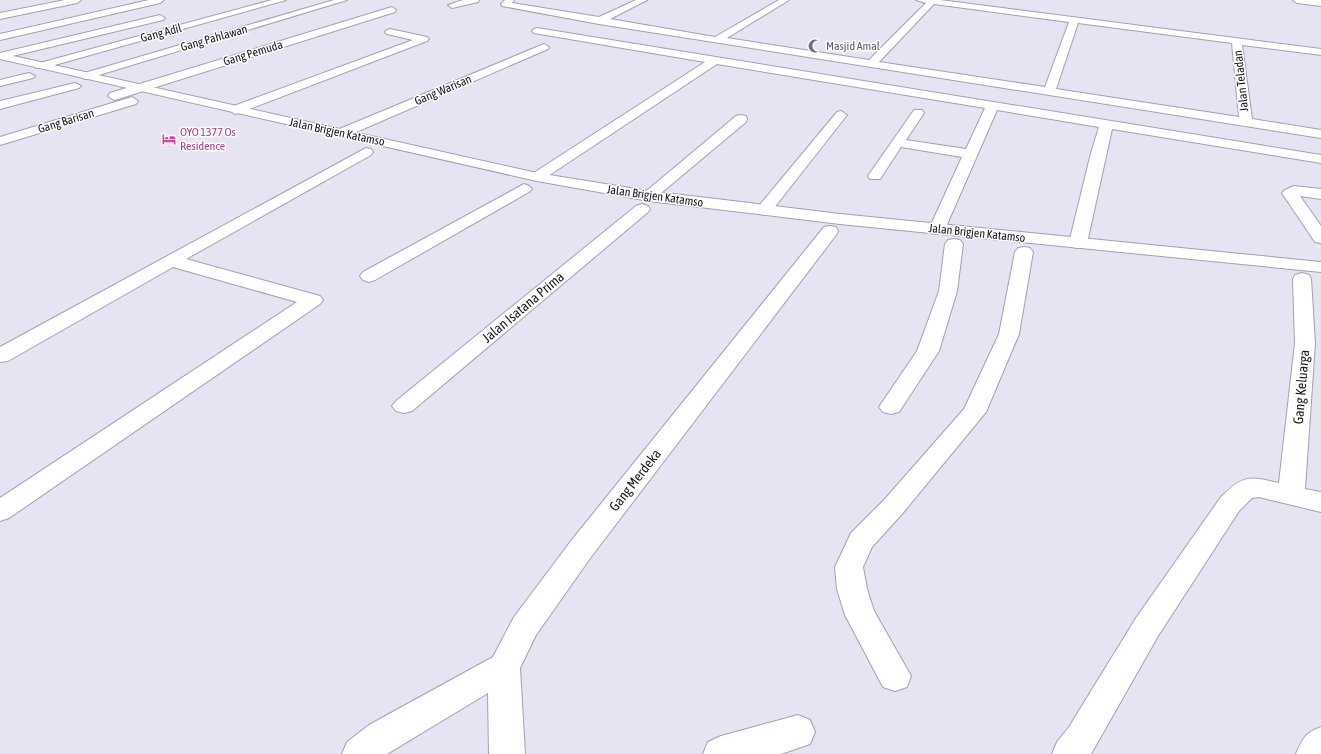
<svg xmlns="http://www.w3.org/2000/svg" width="1321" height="754" font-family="'Asap Condensed',sans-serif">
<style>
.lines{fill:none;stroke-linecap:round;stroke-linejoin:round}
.street-casing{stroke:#a3a0ae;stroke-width:2}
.primary-casing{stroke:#a3a0ae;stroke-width:2}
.street{fill:#fff;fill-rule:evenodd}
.primary{fill:#fff;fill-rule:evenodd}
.labels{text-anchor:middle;stroke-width:3;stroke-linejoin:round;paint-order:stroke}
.far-street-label{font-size:12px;fill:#18171c;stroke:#fff}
.far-worship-label{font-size:12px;fill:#5b616d;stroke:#fff;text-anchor:start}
.far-hotel-label{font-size:12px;fill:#b23c85;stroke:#fff;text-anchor:start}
.street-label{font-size:14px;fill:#18171c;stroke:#fff}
</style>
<rect width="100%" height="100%" fill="#e6e4f3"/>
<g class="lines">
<!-- street casing -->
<g class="street-casing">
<g id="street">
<path d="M65,0H81L77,3L0,19V13Z"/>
<path d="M149,0H164L160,3L0,40V34Z"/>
<path d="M272,0H286L44,68H36L35,66L36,64Z"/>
<path d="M334,0H347L89,78L85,79L79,76L81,74Z"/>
<path d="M463,0H479L478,2L452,8L448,5Z"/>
<path d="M505,0H514L512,3L599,17L636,0H647L610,19L715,37L779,0H789L727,38L869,60L926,3L916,0H940L1321,49V55L1242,45L1252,119L1321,130V138L599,24L502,6L501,4ZM934,4L1069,22L1045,87L879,62ZM1078,23L1232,43L1239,117L1056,89Z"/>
<path d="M392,7L396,10L395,12L118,99L114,100L108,96L110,93Z"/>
<path d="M160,15L165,18L163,20L0,59V53Z"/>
<path d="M537,28L1321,155V163L1112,129L1087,243L1084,247L1078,248L1072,247L1069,243L1091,153L1099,127L997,110L945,229L943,233L937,234L931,233L929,229L962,157L901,147L880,179H870L868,176L914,110H922L924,113L906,140L966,149L985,108L717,64L542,180H532L530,177L532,174L705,62L534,33L532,31L534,29Z"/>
<path d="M390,29L427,37L429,39L427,41L239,113L235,114L229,110L231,107L413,40L387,34L385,32L387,30Z"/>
<path d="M544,44L549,47L548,49L347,136H337L335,133L337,130Z"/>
<path d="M29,73L35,76L33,78L0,86V80Z"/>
<path d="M75,83L81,86L79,88L0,109V101Z"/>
<path d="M132,97L138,101L136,104L0,145V137Z"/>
<path d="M841,111L847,115L770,213L764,215L758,213L756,210L758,207L837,112Z"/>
<path d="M741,115L746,116L747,119L746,122L654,199H644L641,196L644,193L736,116Z"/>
<path d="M366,148L371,149L373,152L371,155L186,259L320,296L323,300L320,304L9,518L0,521V498L297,302L173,267L8,361L0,362V347Z"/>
<path d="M524,184L529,186L532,189L529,192L375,280L369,282L363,280L360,276L363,272Z"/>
<path d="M1294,186L1321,189V199L1300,196L1321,226V243L1315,242L1282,193L1285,190Z"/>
<path d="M642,204L648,206L650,209L648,212L412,411L404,413L396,411L392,406L396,401L636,206Z"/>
<path d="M830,226L836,227L838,231L836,235L591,557L536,635L520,668L525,754H489L488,693L387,754H342L347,742L369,725L493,657L514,617L571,541L824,227Z"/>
<path d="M954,239L960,240L963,244L957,291L939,351L899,412L891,414L883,412L879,407L917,351L939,291L945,244L948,240Z"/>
<path d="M1024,247L1030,248L1033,252L1019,334L986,412L902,514L872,547L863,567L867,589L874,611L911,676L907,687L895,691L883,687L845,615L837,589L835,567L851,533L884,500L964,409L999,334L1015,252L1018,248Z"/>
<path d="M1302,273L1309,275L1311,279L1315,343L1305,489L1321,492V512L1259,497L1252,498L1239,511L1158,636L1091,754H1052L1057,742L1069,727L1136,618L1221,497C1243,475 1249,476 1279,483L1295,343L1293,279L1295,275Z"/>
<path d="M798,715L810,720L815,732L810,744L781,754H703L708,742L721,736Z"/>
<path d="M1321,727V754H1296C1303,738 1305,733 1321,727Z"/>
</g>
</g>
<!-- primary casing -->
<g class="primary-casing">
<g id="primary">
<path d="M1293,0H1321V6L1297,3Z"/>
<path d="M0,53L537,173L649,191L840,214L1321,262V272L840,224L649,201L537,181L0,59Z"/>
</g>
</g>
<!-- street -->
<use href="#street" class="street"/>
<!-- primary -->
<use href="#primary" class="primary"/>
</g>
<!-- icons -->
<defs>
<g id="mosque-bare" transform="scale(1.08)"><path d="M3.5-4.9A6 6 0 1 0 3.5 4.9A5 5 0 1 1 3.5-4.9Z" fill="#6b7280" stroke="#fff" stroke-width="2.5" paint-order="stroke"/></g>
<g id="hotel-bare" transform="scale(1.08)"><path d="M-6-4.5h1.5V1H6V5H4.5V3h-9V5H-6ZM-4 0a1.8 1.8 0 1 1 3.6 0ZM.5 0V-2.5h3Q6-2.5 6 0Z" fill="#d1479c" stroke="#fff" stroke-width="2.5" paint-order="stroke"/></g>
</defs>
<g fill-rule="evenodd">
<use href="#mosque-bare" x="815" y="46"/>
<use href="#hotel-bare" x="169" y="139"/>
</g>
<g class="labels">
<!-- far-street labels -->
<g class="far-street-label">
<text transform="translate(161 33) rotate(-15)" y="4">Gang Adil</text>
<text transform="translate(214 38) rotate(-16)" y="4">Gang Pahlawan</text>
<text transform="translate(253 53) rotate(-17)" y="4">Gang Pemuda</text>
<text transform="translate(1241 81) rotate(-96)" y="4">Jalan Teladan</text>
<text transform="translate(443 90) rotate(-23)" y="4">Gang Warisan</text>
<text transform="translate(66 121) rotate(-17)" y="4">Gang Barisan</text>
<text transform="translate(337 132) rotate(12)" y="4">Jalan Brigjen Katamso</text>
<text transform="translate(655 196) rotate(8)" y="4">Jalan Brigjen Katamso</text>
<text transform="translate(977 233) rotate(6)" y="4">Jalan Brigjen Katamso</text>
</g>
<!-- far-worship labels -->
<g class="far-worship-label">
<text x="826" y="50">Masjid Amal</text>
</g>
<!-- far-hotel labels -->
<g class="far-hotel-label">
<text x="180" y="136">OYO 1377 Os<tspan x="180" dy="14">Residence</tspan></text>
</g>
<!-- street labels -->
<g class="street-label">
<text transform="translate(523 307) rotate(-40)" y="5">Jalan Isatana Prima</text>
<text transform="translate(1301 387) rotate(-85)" y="5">Gang Keluarga</text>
<text transform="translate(635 480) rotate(-52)" y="5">Gang Merdeka</text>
</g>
</g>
</svg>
